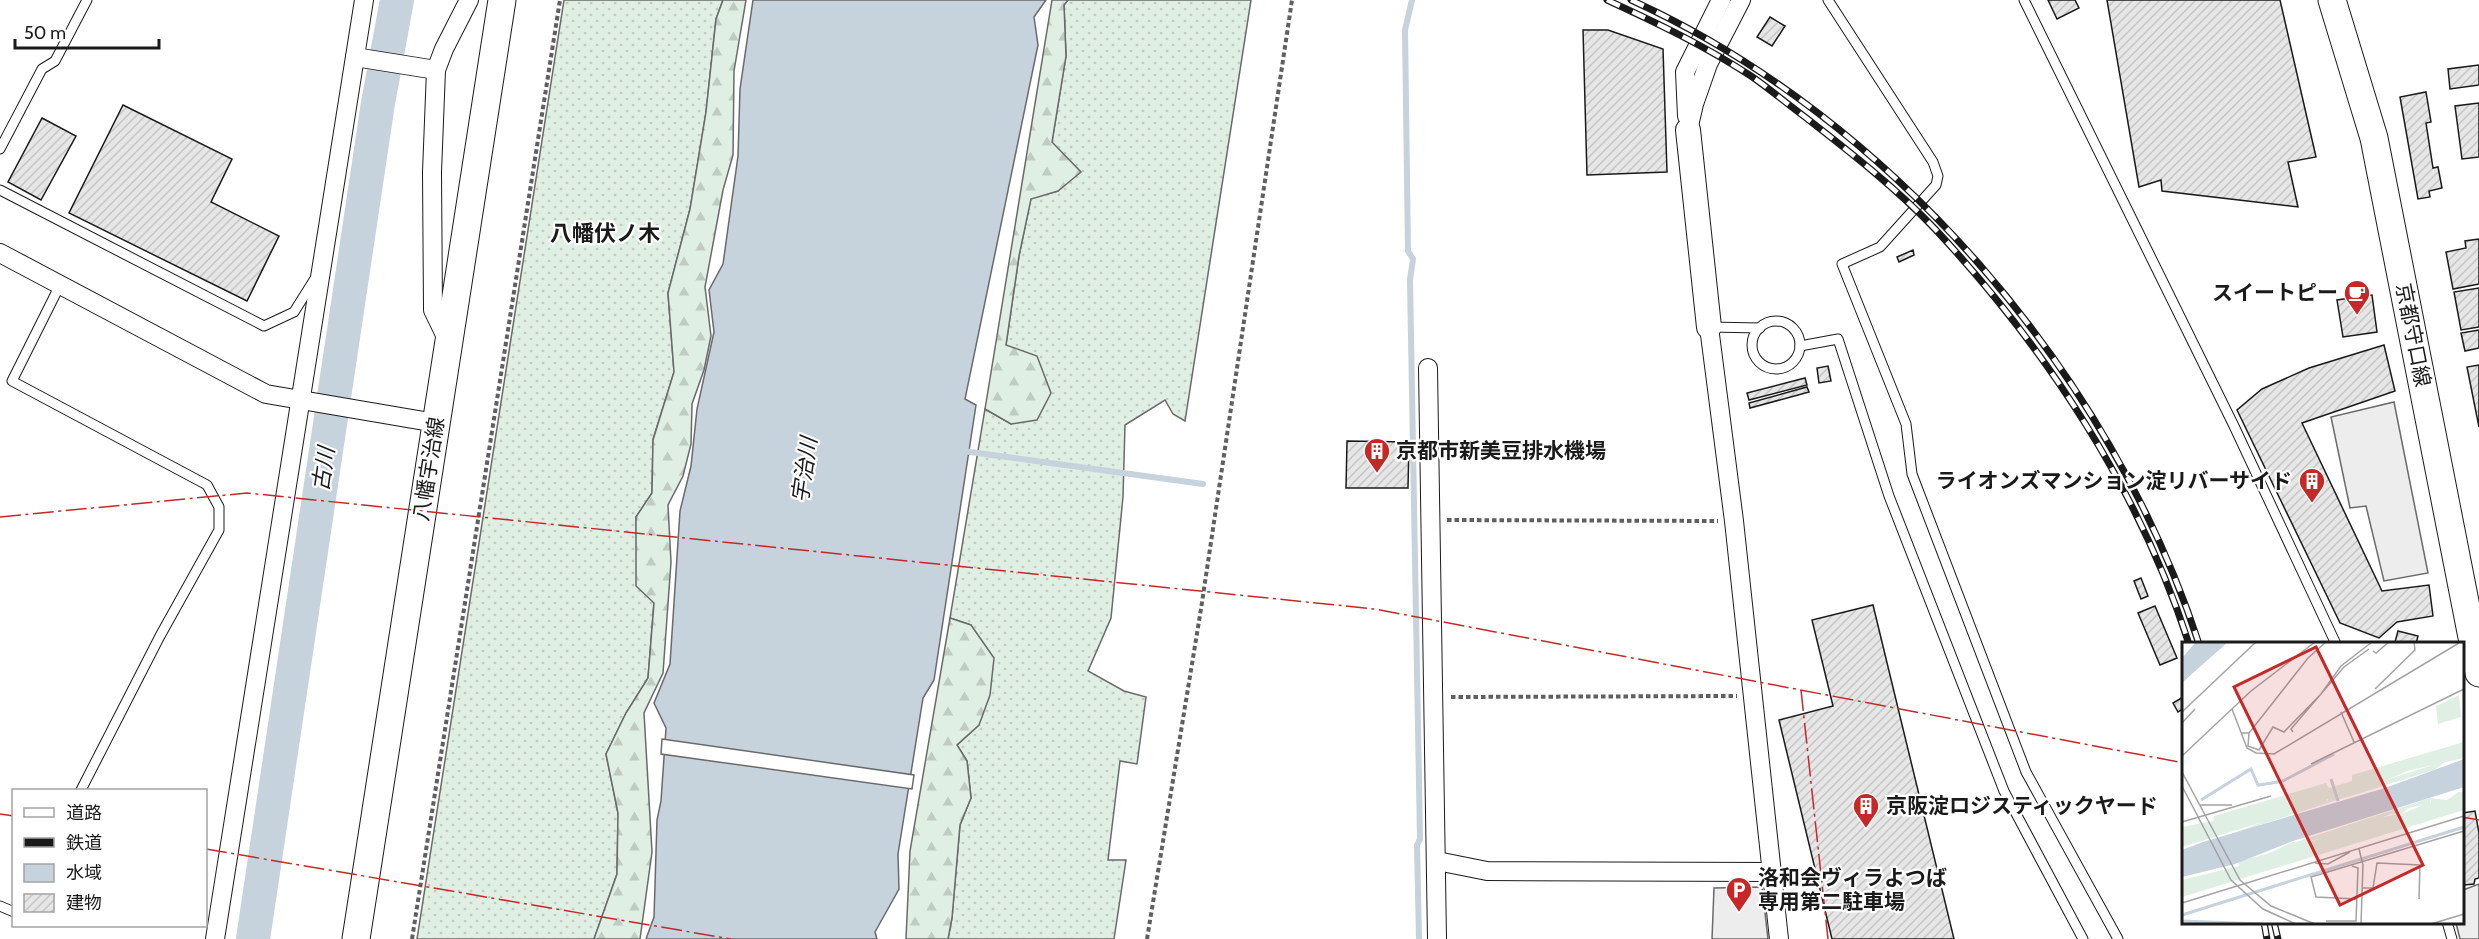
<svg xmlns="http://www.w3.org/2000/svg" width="2479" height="939" font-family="Cabin,'Noto Sans JP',sans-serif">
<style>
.grass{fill:url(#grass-dots);stroke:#6a6a6a;stroke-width:1.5}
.forest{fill:url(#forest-firs);stroke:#6a6a6a;stroke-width:1.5}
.parking{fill:#ededed;stroke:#6a6a6a;stroke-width:1.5}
.water{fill:#c6d2dc;stroke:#6a6a6a;stroke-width:1.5}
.pier{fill:#fff;stroke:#6a6a6a;stroke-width:1.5}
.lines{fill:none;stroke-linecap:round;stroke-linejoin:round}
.stream{stroke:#c6d2dc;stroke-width:6}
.river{stroke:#c6d2dc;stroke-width:34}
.building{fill:url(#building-hatch);stroke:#1a1a1a;stroke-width:1.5}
.lane-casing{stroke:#1a1a1a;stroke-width:11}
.street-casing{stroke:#1a1a1a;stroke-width:20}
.secondary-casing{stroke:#1a1a1a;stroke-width:26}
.primary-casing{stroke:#1a1a1a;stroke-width:29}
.path{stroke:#5f5f5f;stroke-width:4;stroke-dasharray:4.5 3;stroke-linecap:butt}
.lane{stroke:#fff;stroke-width:9}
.street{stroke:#fff;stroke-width:18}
.secondary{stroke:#fff;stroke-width:24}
.primary{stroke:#fff;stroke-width:27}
.rail-casing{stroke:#1a1a1a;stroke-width:7}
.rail{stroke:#fff;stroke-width:4.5;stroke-dasharray:14;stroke-linecap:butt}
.power{stroke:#c62828;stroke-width:1.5;stroke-dasharray:21 4.5 3 4.5;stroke-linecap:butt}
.labels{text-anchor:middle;stroke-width:4.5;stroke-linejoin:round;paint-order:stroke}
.poi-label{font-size:21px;font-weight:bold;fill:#1a1a1a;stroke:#fff;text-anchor:start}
.street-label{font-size:21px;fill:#1a1a1a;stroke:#fff}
.neighbourhood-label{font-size:22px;font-weight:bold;fill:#1a1a1a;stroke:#fff}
.water-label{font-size:22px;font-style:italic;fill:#1a1a1a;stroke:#fff}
.inset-river{fill:none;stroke:#c6d2dc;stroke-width:3}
.inset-road{fill:none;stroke:#a3a3a3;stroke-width:1.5}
.view{fill:#c62828;fill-opacity:0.15;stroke:#c62828;stroke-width:3}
.inset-edge{fill:none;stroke:#1a1a1a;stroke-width:3}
</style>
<defs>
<pattern id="grass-dots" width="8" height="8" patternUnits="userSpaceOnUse" patternTransform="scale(1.5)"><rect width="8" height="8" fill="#e0efe3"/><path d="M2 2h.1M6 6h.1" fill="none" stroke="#c0ccc2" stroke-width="1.8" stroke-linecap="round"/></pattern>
<pattern id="forest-firs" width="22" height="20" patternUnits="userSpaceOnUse" patternTransform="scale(1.5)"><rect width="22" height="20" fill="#e0efe3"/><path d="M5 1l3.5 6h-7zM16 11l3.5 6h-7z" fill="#c0ccc2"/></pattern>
<pattern id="building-hatch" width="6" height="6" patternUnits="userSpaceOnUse" patternTransform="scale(1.5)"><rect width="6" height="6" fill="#e6e6e6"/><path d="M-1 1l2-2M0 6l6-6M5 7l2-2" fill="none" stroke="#c5c5c5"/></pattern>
</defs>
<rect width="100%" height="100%" fill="#fff"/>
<!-- grass -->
<g class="grass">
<path d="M564,0H723L716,19L706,112L690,209L668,293L674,372L653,439L652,493L636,517L637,548L654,602L648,678L626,713L606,754L618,813L617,874L594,939H417Z"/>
<path d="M1068,0H1251L1185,421L1173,414L1165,400L1125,425L1123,497L1111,618L1088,671L1124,691L1146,697L1137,764L1120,761L1108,860H1126L1114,939H948L952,918L960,825L971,798L967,761L957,745L979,725L971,625L950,618L985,409L1011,424L1006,345L1019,256L1031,198L1058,191L1052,142L1066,56L1064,5Z"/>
</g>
<!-- forest -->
<g class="forest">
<path d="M723,0H746L734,71L733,155L723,190L705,287L711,336L704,370L692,404L691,444L683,476L668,505L671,562L663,673L644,713L652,852L640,939H594L617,874L618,813L606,754L626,713L648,678L654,603L636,586V517L652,493L653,440L674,372L668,293L690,209L706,112L716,19Z"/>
<path d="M1052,0H1068L1064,5L1066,56L1052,142L1081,172L1058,191L1031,199L1019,256L1006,345L1037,356L1051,393L1037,420L1011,424L985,409Z"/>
<path d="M950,618L971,625L994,658L990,695L979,725L957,745L967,761L971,798L960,825L952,918L948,939H906L910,851Z"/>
</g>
<!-- parking -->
<g class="parking">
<path d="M2394,402L2428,573L2384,581L2366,506L2350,508L2331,417Z"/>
<path d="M2479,884V939H2460L2456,923L2462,922L2463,890Z"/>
<path d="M1762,887L1768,939H1712L1714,888Z"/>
</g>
<!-- water -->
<path class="water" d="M753,0H1046L1034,17L1038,45L965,399L976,405L934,680L923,698L898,854L899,889L875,932L877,939H646L654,917L657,820L661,801L666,728L654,703L670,664L680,511L691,466L697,409L714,332L709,290L723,264L738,156L740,89Z"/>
<!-- pier -->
<path class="pier" d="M662,739L914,775L912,789L661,754Z"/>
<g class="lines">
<!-- stream -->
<g class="stream">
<path d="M1412,0L1405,30L1408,251L1413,259L1410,280L1420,839L1417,845L1419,939"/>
<path d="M963,451L1203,484"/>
</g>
<!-- river -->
<path class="river" d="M253,939L378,103L397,0"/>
</g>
<!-- building -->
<g class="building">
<path d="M2048,0H2075L2079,8L2057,19Z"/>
<path d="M2107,0H2280L2316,157L2288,162L2298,207L2162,191L2161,180L2139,187Z"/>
<path d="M1770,17L1785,26L1772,46L1757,37Z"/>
<path d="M1583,30H1608L1663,49L1667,172L1587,175Z"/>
<path d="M2479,65V85L2450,89L2448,69Z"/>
<path d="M2426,92L2431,122L2426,123L2433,168L2438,167L2442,188L2429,191L2430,197L2418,199L2400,97Z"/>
<path d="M2479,103V157L2462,159L2455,106Z"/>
<path d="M123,105L232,159L211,202L279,236L247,301L69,213Z"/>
<path d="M42,118L76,136L41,200L8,182Z"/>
<path d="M2479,239V284L2453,289L2446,252L2466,248L2465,241Z"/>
<path d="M1913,250L1914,255L1899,262L1897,257Z"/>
<path d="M2479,288V327L2461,330L2454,292Z"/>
<path d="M2372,295L2377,332L2343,337L2337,300Z"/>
<path d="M2479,330V348L2465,351L2461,333Z"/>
<path d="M2384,345L2395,391L2302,423L2382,591L2429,585L2433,616L2397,622L2379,638L2340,623L2237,410L2262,389L2309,368Z"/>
<path d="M2479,365V427L2467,367Z"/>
<path d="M1828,366L1831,381L1819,383L1817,368Z"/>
<path d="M1805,378L1807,385L1749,400L1747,393Z"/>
<path d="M1807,387L1809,392L1750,408L1749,403Z"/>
<path d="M1347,441L1409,442L1408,488H1346Z"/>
<path d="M2141,578L2148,596L2141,599L2134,581Z"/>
<path d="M1873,605L1954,939H1832L1779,720L1833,706L1812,620Z"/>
<path d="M2155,606L2177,658L2160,665L2138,613Z"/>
<path d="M2398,631L2418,636L2416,644L2395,642Z"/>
<path d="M2183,697L2184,708L2178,712L2173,703Z"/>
<path d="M2462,810L2463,813L2475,811L2479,833V878L2475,879L2474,884L2464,885Z"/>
</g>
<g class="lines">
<!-- lane casing -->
<g class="lane-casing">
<g id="lane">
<path d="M1828,0L1933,162L1938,176L1936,185L1880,247L1842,264L1906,424L1912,474L2026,772L2118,939"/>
<path d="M2024,0L2234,426L2336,644"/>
<path d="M0,149L42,69L55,61L87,0"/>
<path d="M0,190L264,326L294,312L316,277"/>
<path d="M60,285L12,381L207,485L219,507V530L160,636L81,790"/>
<circle cx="1776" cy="345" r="24"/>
<path d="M1709,327L1760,328"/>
<path d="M1800,346L1838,339L1889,496L2004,791L2083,939"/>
<path d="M0,906L14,912"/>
<path d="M2447,922L2452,939"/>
</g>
</g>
<!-- street casing -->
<g class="street-casing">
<g id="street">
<path d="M355,57L436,70"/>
<path d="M1687,116L1685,72L1721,0"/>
<path d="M1688,130L1694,104L1708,64L1741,0"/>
<path d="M0,253L266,394L436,423"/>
<path d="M1709,327L1734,521L1779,939"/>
<path d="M448,341L433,310L432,172L436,70L444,49L469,0"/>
<path d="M1428,368L1437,939"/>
<path d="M1437,861L1487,871L1772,872"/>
<path d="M215,939L364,0"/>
</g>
</g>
<!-- secondary casing -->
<g class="secondary-casing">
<path id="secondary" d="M1688,130L1709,327"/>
</g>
<!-- primary casing -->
<g class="primary-casing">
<g id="primary">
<path d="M2332,0L2374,138L2479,673"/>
<path d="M356,939L502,0"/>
</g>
</g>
<!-- path -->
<g class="path">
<path d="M1447,520L1718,521"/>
<path d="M1451,697L1737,696"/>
<path d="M412,939L560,0"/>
<path d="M1147,939L1201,609L1292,0"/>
</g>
<!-- lane -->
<use href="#lane" class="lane"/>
<!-- street -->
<use href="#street" class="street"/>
<!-- secondary -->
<use href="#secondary" class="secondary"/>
<!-- primary -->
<use href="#primary" class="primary"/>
<!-- rail casing -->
<g class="rail-casing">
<g id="rail">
<path d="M1607,0C1657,23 1705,46 1751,76C1770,89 1787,104 1805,117C1850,152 1896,188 1935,229C2046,348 2139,489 2189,644"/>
<path d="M1631,0C1891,118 2111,373 2199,644"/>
<path d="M2264,922L2267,939"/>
<path d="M2274,922L2278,939"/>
</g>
</g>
<!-- rail -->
<use href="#rail" class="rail"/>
<!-- power -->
<g class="power">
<path d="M0,517L247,493L1375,609L2184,763"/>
<path d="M1801,690L1828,939"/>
<path d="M0,814L14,816"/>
<path d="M2462,817L2479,820"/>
<path d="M206,849L731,939"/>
</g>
</g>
<!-- icons -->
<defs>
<g id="cafe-pin" transform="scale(1.35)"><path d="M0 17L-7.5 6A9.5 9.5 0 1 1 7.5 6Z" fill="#c62828" stroke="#fff"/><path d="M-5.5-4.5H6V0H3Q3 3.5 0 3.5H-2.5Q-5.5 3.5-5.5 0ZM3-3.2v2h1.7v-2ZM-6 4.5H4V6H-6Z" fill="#fff"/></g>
<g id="building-pin" transform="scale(1.35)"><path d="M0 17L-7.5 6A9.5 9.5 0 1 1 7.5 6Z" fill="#c62828" stroke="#fff"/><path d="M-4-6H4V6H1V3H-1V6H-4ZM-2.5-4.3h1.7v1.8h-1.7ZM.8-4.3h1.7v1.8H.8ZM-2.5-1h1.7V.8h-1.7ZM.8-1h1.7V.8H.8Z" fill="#fff"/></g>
<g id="parking-pin" transform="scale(1.35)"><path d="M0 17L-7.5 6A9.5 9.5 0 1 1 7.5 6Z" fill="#c62828" stroke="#fff"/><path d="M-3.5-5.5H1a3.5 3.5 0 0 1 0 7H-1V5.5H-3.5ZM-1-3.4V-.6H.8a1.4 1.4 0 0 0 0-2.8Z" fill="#fff"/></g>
</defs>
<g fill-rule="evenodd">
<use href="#cafe-pin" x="2357" y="293"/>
<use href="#building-pin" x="1377" y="451"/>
<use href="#building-pin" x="2312" y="481"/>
<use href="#building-pin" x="1866" y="806"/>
<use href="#parking-pin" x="1739" y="890"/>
</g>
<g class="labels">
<!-- poi labels -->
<g class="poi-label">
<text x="2338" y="300" text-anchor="end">スイートピー</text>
<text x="1396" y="458">京都市新美豆排水機場</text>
<text x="2292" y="488" text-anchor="end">ライオンズマンション淀リバーサイド</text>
<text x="1886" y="813">京阪淀ロジスティックヤード</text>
<text x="1758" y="885">洛和会ヴィラよつば<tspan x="1758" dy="24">専用第二駐車場</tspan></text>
</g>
<!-- street labels -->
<g class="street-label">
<text transform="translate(2413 335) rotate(79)" y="7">京都守口線</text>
<text transform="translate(429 469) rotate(-81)" y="7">八幡宇治線</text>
</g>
<!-- neighbourhood labels -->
<g class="neighbourhood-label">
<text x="605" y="241">八幡伏ノ木</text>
</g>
<!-- water labels -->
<g class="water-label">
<text transform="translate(323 469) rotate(-82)" y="8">古川</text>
<text transform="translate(804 470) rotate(-82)" y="8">宇治川</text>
</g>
</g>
<!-- overview -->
<g transform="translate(2182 642)">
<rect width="282" height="282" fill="#fff"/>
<path d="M282,100V116L225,129L172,153L152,159L145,157V160L0,205V185L31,179L32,174L144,141L147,146L170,139V133ZM276,150H282V168L0,255V238L57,224L56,219L85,212L111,200H129L190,177L222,171L249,160L248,156L265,158Z" fill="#e0efe3"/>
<path d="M266,118L252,128L172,153L173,148ZM148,154L152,159L50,192L127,161L132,164L145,160ZM248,156V162L226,166L219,173L209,172L155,192L118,202L111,201Z" fill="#e0efe3"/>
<path d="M277,53L279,75L256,82L254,64Z" fill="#e0efe3"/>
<path d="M46,0L11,31L0,41V16L13,1ZM282,117V145L111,199L53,222L0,235V208L21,200L203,146Z" fill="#c6d2dc"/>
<path class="inset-river" d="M149,137L156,159M19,158L69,127L76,143L84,142L101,139L152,112M0,273L282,185M0,279L80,282"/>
<path class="inset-road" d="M191,9L194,11L207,0M193,47L233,8L232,0M50,67L65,106L74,111L92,112L277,1M0,70L74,0M159,70L172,100M0,81L13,67M111,90L109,87L162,25L187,7M60,91H67L126,16L144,0M67,91L66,104L77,108L91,85L102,90L139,52L159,24L190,0M0,114L69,49L133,0M129,122L282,47M0,130L58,238L89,264L133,282M0,144L49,238L81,267L114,282M18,163H50M0,180L89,154M177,207L181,223L179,282M133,221L146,222L168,210M181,246H191L195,221L238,223L237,257M175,257L134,255L129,235L282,189M0,261L282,174M144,279H174L176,226L170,224M249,282L282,272"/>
<path class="view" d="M134,5L241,223L158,263L52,45Z"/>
<rect width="282" height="282" class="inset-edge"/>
</g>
<!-- legend -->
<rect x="12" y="789" width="195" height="138" fill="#ffffff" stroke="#a3a3a3" stroke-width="1.5"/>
<rect x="24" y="808" width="30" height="9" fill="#ffffff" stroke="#a3a3a3" stroke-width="1.5"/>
<text x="66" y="819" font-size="18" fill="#1a1a1a">道路</text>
<rect x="24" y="838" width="30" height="9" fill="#1a1a1a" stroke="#a3a3a3" stroke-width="1.5"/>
<text x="66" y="849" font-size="18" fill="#1a1a1a">鉄道</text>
<rect x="24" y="864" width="30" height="18" fill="#c6d2dc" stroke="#a3a3a3" stroke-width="1.5"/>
<text x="66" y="879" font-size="18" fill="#1a1a1a">水域</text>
<rect x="24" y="894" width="30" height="18" fill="url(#building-hatch)" stroke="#a3a3a3" stroke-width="1.5"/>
<text x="66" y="909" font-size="18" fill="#1a1a1a">建物</text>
<!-- scale -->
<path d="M15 39v9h144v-9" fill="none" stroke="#1a1a1a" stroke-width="3"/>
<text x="24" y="39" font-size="18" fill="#1a1a1a" stroke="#ffffff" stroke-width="4.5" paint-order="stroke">50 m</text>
</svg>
